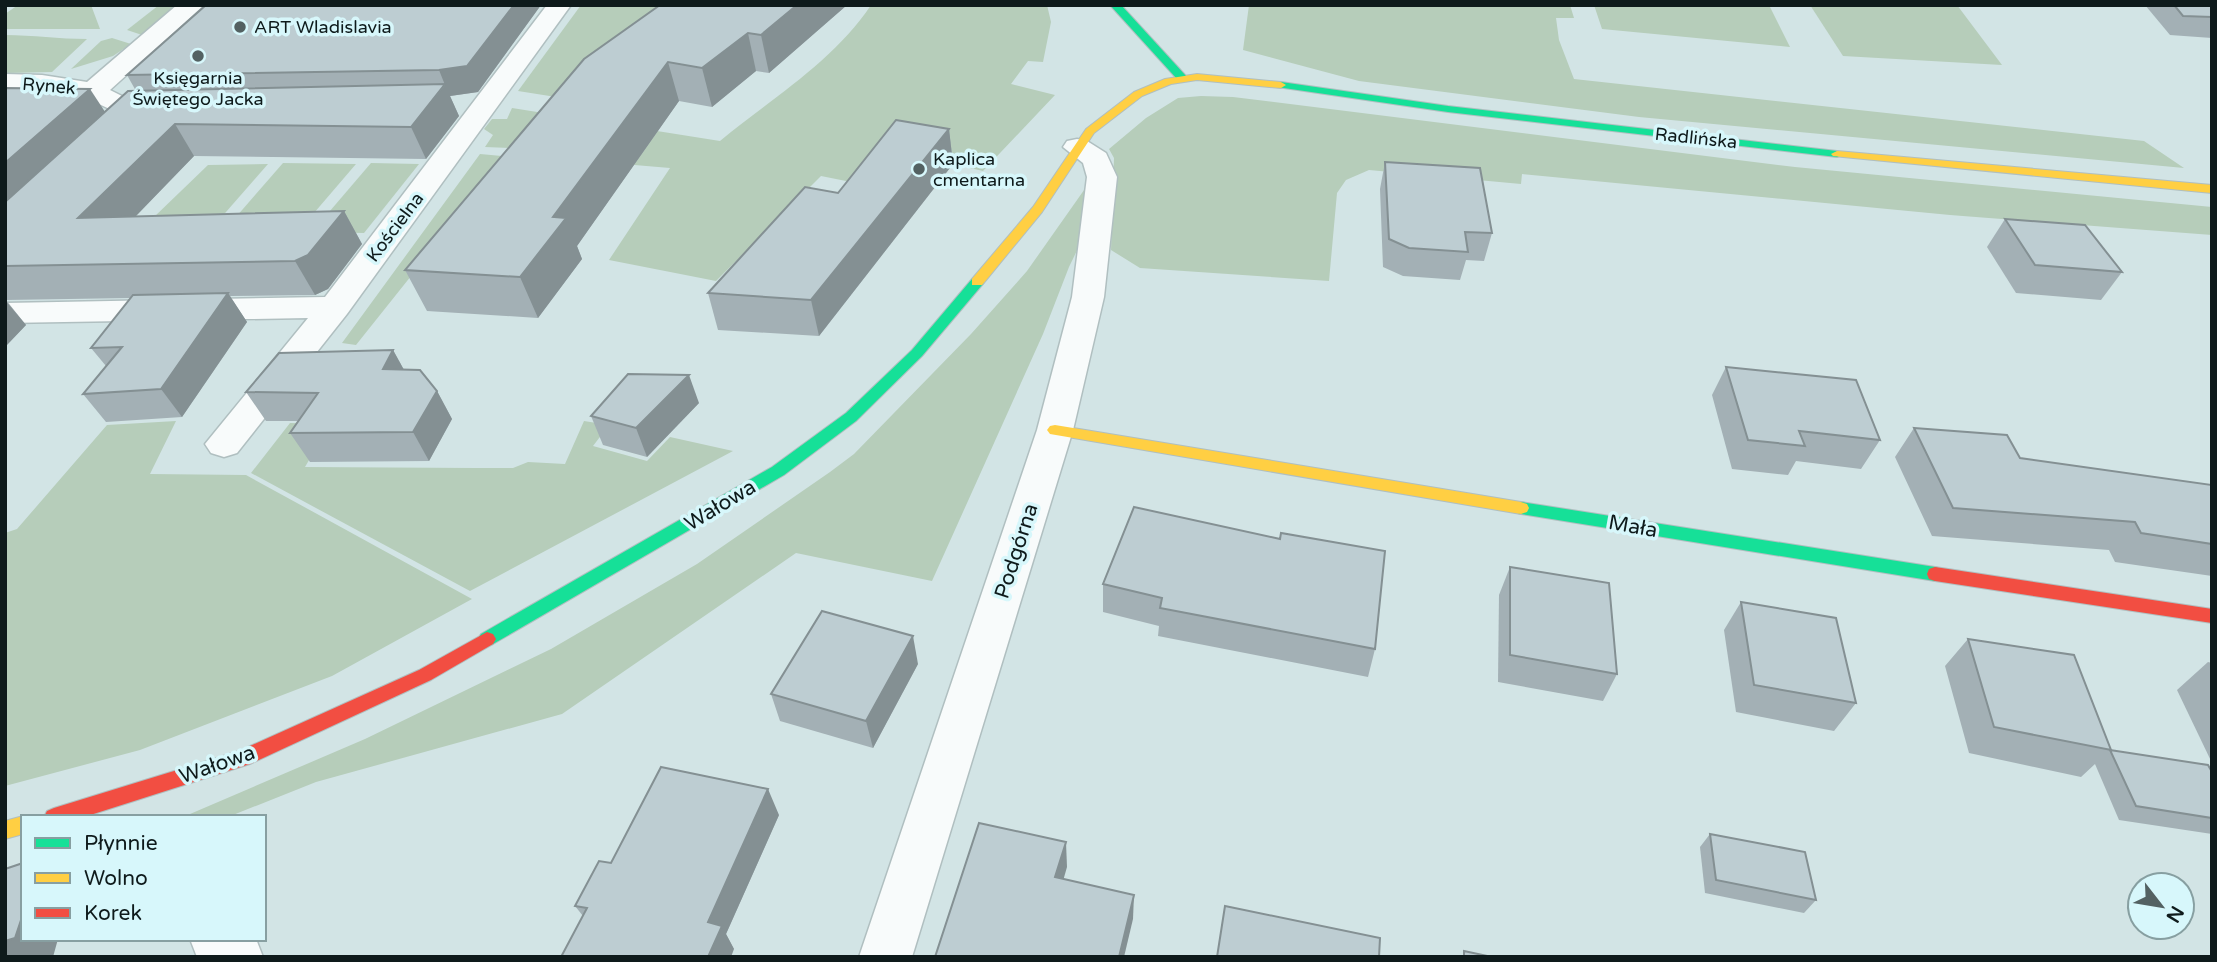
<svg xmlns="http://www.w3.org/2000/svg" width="2217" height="962" font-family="'Varela Round',sans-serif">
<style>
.green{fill:#b6cdba}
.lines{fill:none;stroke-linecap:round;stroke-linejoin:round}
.street-casing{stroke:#b0bfc0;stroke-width:3}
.fast-casing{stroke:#b0bfc0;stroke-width:2}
.slow-casing{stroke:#b0bfc0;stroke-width:2}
.jam-casing{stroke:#b0bfc0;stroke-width:2}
.street{fill:#f8fbfb;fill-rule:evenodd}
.fast{fill:#16e098;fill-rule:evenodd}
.slow{fill:#ffcf43;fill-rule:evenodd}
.jam{fill:#f24e42;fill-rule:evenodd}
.wall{fill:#a3b0b5}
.shaded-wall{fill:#849093}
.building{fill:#bdcdd2;stroke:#849093;stroke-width:2}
.poi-dot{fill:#536162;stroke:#d7f7fb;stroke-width:2.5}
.labels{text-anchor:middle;stroke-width:7;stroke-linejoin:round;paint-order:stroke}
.far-poi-label{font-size:18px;fill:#0e1a1b;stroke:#d7f7fb;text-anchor:start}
.far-street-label{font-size:18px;fill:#0e1a1b;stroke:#d7f7fb}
.street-label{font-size:21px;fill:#0e1a1b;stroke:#d7f7fb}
</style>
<rect width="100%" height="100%" fill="#d2e4e5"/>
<!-- green -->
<g class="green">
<path d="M18,5H91L100,29H5V14Z"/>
<path d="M159,5H177L142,35L127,30Z"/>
<path d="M581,5H690L556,97L518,91Z"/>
<path d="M871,5H1047L1051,22L1043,62L1028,61L1011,84L1055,95L983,171L953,164L876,187L821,176L716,281L609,260L670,168L599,162L510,148L485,147L493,135L484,129L492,119H507L512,108L720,141C771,99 834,61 871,5Z"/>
<path d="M1249,5H1570L1574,18H1556L1559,40L1574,79L2144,141L2184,168L1639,117L1359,81L1243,50Z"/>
<path d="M1594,5H1769L1790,47L1602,29Z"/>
<path d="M1810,5H1957L2002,65L1843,56Z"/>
<path d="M5,35C33,35 59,39 87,39L52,72L5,73Z"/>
<path d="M112,38L131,44L113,56L71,69L101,41Z"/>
<path d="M1201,96L1233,97L1795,167L2212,207V235L1950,215L1522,174L1521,184L1369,170L1346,180L1337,193L1329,281L1140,268L1111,250L1114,158L1109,149L1146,118L1178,98Z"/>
<path d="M480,154L546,160L423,261L356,345L342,343Z"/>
<path d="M283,163L356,164L296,234L222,233Z"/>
<path d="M371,163L419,164L364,233L312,232Z"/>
<path d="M268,164L219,220L153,218L208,165Z"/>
<path d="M1089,183L1084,236L1069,267L1043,334L932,581L796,553L562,714L316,782L228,817H183L365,739L551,649L697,564L830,472L854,454L971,334L1027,271Z"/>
<path d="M176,421L150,474L246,475L472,599L332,676L140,750L5,786V533L17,529L107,425Z"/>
<path d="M584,421L609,425L593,446L647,461L670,437L733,451L470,591L251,473L290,423L330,424L305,467L474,468H513L528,462L565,464Z"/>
</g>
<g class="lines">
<!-- street casing -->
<g class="street-casing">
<g id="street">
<path d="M177,5H204L110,90L136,103L177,106L181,112L177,118L131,119L86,98L42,91L5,90V74L42,75L87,82Z"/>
<path d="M547,5H571L347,314L237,453L224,457L211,453L205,444L308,318L5,323V303L325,297Z"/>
<path d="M1077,139L1087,141L1106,153L1117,177L1104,297L1073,430L912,957H859L1037,430L1072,297L1087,177L1083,163L1063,147L1067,141Z"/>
<path d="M190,939H256L263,957H197Z"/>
</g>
</g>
<!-- fast casing -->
<g class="fast-casing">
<g id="fast">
<path d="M1110,5H1121L1186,76V80H1178Z"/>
<path d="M1281,82L1448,106L1837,151L1843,154L1837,157L1448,112L1277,87L1276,85Z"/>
<path d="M977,278L984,282L982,285L922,356L856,421L784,475L493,644L487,646L481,644L478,639L481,634L772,467L846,413L912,350L972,279Z"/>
<path d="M1521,502L1935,567L1941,569L1943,574L1941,579L1935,581L1521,514L1515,512L1513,508L1515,504Z"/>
</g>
</g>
<!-- slow casing -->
<g class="slow-casing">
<g id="slow">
<path d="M1197,74L1281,82L1286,85L1281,88L1197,80L1171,84L1142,96L1094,133L1042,212L982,285H972V279L1033,207L1086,129L1134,92L1165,79Z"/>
<path d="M1837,151L2212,185V193L1833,156L1831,154Z"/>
<path d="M1055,425L1521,502L1527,504L1529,508L1527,512L1521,514L1050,434L1047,430L1050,426Z"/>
<path d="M23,816L26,817H23V834L5,839V821Z"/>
</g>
</g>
<!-- jam casing -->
<g class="jam-casing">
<g id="jam">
<path d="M1935,567L2212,609V623L1935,581L1929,579L1927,574L1929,569Z"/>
<path d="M487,632L493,634L496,639L493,644L431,680L250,764L84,817H44L47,811L54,808L239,751L419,670Z"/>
</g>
</g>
<!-- street -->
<use href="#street" class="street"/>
<!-- fast -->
<use href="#fast" class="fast"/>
<!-- slow -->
<use href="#slow" class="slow"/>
<!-- jam -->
<use href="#jam" class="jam"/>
</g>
<!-- wall -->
<g class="wall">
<path d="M206,5H541L478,92L450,96L459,116L426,159L194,156L136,216L344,211L362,244L328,289L315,295L230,296L247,322L182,417L106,422L83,394L106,366L91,348L131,298L6,300L26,325L5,347V88L105,112L136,91L127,75Z"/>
<path d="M660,5H847L769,73L756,71L712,107L679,101L577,246L582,259L538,318L427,311L405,270Z"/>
<path d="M2145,5H2212V38L2170,35Z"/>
<path d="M949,129L953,164L819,336L718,330L708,293L838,193Z"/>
<path d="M1385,162L1492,233L1484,261L1466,260L1460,280L1403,276L1383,267L1380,189Z"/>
<path d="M2005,219L2122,272L2101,300L2016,293L1987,247Z"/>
<path d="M393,350L404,370L437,391L452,419L429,461L310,462L290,433L299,421H266L246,392Z"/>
<path d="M1726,367L1880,440L1861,469L1796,461L1788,475L1732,469L1712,395Z"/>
<path d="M699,403L647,457L603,445L591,416Z"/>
<path d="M1914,428L2020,458L2212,485V576L2115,562L2109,550L1932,536L1895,457Z"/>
<path d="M1510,567L1617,674L1603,701L1498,682L1499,595Z"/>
<path d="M1103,584L1375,649L1368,677L1158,636L1159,626L1103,612Z"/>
<path d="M1741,602L1856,703L1834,731L1736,712L1724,630Z"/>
<path d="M1968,639L2111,750L2212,772V834L2119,820L2095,764L2081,777L1969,753L1945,666Z"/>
<path d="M2208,662L2212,663V763L2177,690Z"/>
<path d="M918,664L873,748L780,721L771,694Z"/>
<path d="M779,815L726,934L734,949L583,916L575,906L611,863Z"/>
<path d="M1710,834L1816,900L1804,913L1705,893L1700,847Z"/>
</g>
<!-- shaded-wall -->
<g class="shaded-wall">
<path d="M514,5H541L478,92L450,96L459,116L426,159L411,127L445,85L439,70Z"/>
<path d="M797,5H847L769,73L761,35Z"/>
<path d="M748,33L756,71L712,107L702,68Z"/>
<path d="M668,62L679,101L577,246L582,259L538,318L520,277L553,217Z"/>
<path d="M90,89L111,121L5,218V163Z"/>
<path d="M175,124L194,156L102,251L78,218Z"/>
<path d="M949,129L953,164L819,336L811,300Z"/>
<path d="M344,211L362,244L328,289L315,295L295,261Z"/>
<path d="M228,293L247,322L182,417L161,389Z"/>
<path d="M5,300L26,325L5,347Z"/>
<path d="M393,350L409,379L383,369Z"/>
<path d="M689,375L699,403L647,457L636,428Z"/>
<path d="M437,391L452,419L429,461L413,432Z"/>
<path d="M913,636L918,664L873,748L866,721Z"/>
<path d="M768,789L779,815L726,934L734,949L731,957H708V922Z"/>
<path d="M1066,842L1067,867L1057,902L1055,877Z"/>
<path d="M1134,895L1133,919L1124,957H1119Z"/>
<path d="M23,914V939H58L53,957H5V941Z"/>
</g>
<!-- building -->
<g class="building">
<path d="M206,5H514L467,66L439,70L127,75Z"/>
<path d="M660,5H797L761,35L748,33L702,68L668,62L553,217L566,218L520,277L405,270L584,59Z"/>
<path d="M2174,5H2212V17L2183,16Z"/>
<path d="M445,84L411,127L175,124L78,218L344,211L308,255L295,261L5,266V202L128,91Z"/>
<path d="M5,88L90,89L5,163Z"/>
<path d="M896,120L949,129L811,300L708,293L805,187L838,193Z"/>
<path d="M1385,162L1480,168L1492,233L1465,232L1468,252L1409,248L1389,239Z"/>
<path d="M2005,219L2085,225L2122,272L2035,265Z"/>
<path d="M228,293L161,389L83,394L122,347L91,348L133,295Z"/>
<path d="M393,350L383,369L420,370L437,391L413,432L290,433L318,393L246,392L279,353Z"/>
<path d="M1726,367L1856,380L1880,440L1799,431L1805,446L1748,440Z"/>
<path d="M628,374L689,375L636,428L591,416Z"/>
<path d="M1914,428L2007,435L2020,458L2212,485V544L2141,533L2135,522L1953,508Z"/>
<path d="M1134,507L1280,539L1281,533L1385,551L1375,649L1160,608L1162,598L1103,584Z"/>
<path d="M1510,567L1609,583L1617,674L1510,655Z"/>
<path d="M1741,602L1836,618L1856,703L1754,685Z"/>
<path d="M822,611L913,636L866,721L771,694Z"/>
<path d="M1968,639L2074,655L2111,750L1994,727Z"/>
<path d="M2110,750L2208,765L2212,772V818L2136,806Z"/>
<path d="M661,767L768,789L708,922L722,926L708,957H561L587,908L575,906L599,861L611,863Z"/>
<path d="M979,823L1066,842L1055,877L1134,895L1119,957H935Z"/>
<path d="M1710,834L1805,852L1816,900L1716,880Z"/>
<path d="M23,863V914L15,938L5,941V869Z"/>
<path d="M1225,906L1380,938L1379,957H1217Z"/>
<path d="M1464,951L1492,957H1464Z"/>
</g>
<!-- markers -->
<g class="poi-dot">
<circle cx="240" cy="27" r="7"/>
<circle cx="198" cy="56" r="7"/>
<circle cx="919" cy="169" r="7"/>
</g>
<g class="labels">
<!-- far-poi labels -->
<g class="far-poi-label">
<text x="254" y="33">ART Wladislavia</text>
<text x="198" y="84" text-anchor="middle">Księgarnia<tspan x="198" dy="21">Świętego Jacka</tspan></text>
<text x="933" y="165">Kaplica<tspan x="933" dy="21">cmentarna</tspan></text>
</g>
<!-- far-street labels -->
<g class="far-street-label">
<text transform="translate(49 86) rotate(5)" y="6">Rynek</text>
<text transform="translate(1696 138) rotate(6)" y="6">Radlińska</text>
<text transform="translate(395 227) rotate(-53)" y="6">Kościelna</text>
</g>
<!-- street labels -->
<g class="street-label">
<text transform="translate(720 505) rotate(-31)" y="7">Wałowa</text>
<text transform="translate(1633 526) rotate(10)" y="7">Mała</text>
<text transform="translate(1016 551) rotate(-72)" y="7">Podgórna</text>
<text transform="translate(217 764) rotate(-19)" y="7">Wałowa</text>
</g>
</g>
<!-- border -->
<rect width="2217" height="962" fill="none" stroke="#0e1a1b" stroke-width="14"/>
<!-- legend -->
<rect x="21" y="815" width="245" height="126" fill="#d7f7fb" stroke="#879fa1" stroke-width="2"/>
<rect x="35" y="838" width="35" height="10" fill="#16e098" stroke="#879fa1" stroke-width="2"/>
<text x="84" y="850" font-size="21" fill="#0e1a1b">Płynnie</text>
<rect x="35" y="873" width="35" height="10" fill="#ffcf43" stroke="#879fa1" stroke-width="2"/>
<text x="84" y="885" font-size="21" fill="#0e1a1b">Wolno</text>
<rect x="35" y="908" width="35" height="10" fill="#f24e42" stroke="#879fa1" stroke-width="2"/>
<text x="84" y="920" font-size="21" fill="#0e1a1b">Korek</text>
<!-- north arrow -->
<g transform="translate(2161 906) rotate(121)"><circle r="33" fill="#d7f7fb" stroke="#879fa1" stroke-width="2"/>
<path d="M0-5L12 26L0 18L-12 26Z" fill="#536162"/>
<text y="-10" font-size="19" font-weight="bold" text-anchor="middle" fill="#0e1a1b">N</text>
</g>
</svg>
